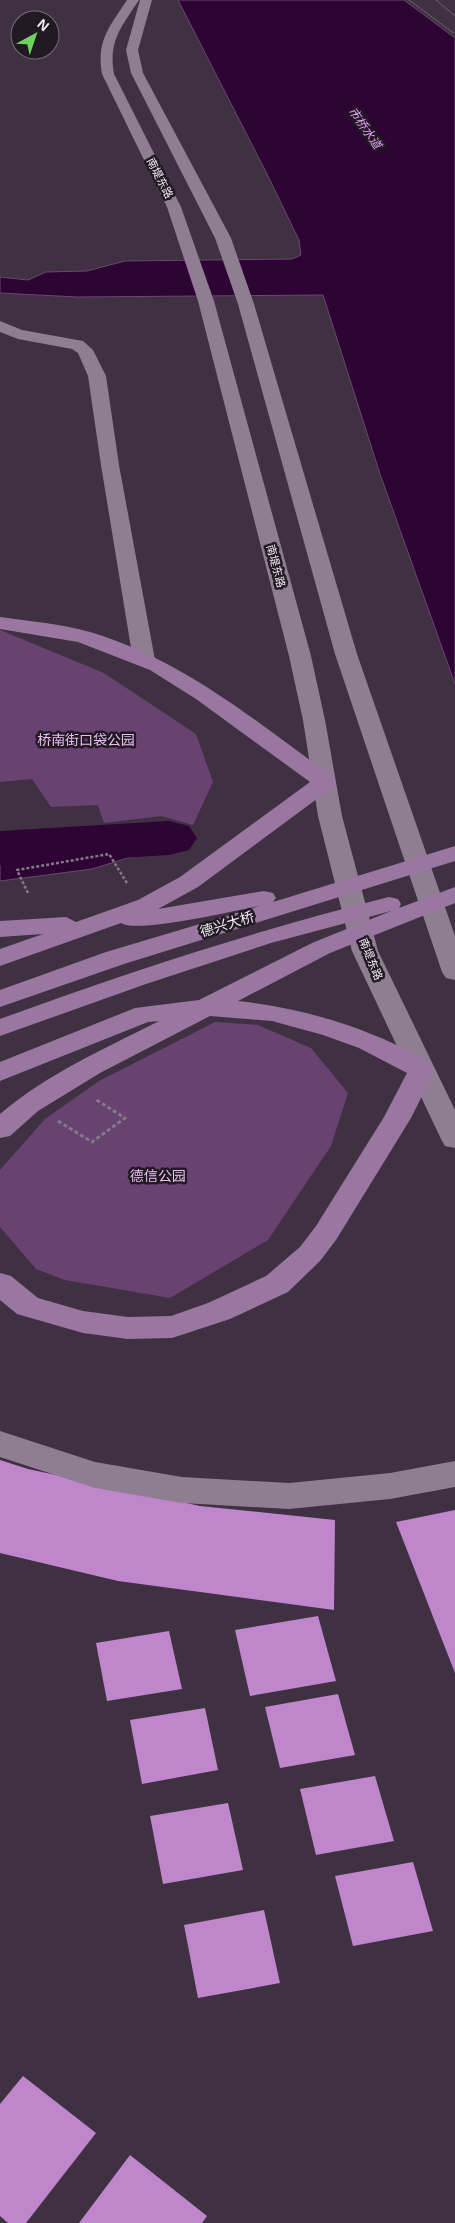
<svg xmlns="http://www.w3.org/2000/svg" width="455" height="2223" font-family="Arial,'Noto Sans SC',sans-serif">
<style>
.green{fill:#684270}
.water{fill:#2d0434;stroke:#69496e}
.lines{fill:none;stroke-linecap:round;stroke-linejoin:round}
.river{fill:#2d0434;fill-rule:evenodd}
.building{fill:#c086cc}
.path-far2{stroke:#857887;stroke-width:1;stroke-dasharray:2 1;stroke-linecap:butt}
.path-far1{stroke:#857887;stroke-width:2.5;stroke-dasharray:3 2;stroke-linecap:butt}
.path{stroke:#857887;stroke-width:3;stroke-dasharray:4 2.5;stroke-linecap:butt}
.minor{fill:#8f7d92;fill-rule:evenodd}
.tertiary{fill:#8f7d92;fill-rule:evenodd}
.secondary{fill:#9a77a0;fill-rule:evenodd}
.labels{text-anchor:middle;stroke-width:5;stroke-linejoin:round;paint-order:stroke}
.far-street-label{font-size:11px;fill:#f4eaf5;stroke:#211a23}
.far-water-label{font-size:12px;font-style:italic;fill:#eb9ffa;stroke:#211a23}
.park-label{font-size:14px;fill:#ecbef5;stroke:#211a23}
.street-label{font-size:14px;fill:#f4eaf5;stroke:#211a23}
</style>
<rect width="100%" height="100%" fill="#3f3042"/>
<!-- green -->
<g class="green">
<path d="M0,630L104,673L196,734L213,782L193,825L161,816L104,823L98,805L51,807L32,779L0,782Z"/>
<path d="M215,1022L258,1025L311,1048L348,1093L331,1146L268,1240L170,1298L65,1280L36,1269L0,1227V1170L45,1119L99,1081Z"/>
</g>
<!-- water -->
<g class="water">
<path d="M178,0H404L455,38V684L380,474L323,295L77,297L0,293V277L28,280L46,272L87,271L125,261L292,259L301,255L299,240L266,172Z"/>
<path d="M130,827L158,839L131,857L92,869L0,881V837L20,838Z"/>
</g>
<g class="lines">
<!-- river -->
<path class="river" d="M169,821L189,826L197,838L189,850L169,855L0,865V831Z"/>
</g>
<!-- building -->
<g class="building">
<path d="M0,1460L28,1469L200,1506L335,1520L334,1610L118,1581L0,1553Z"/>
<path d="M455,1510V1673L396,1522Z"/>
<path d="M318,1616L336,1681L250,1696L235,1630Z"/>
<path d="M169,1631L182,1689L107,1701L96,1643Z"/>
<path d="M338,1694L355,1755L280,1768L265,1707Z"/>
<path d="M205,1708L218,1770L142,1784L130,1720Z"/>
<path d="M375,1776L394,1841L316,1855L300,1789Z"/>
<path d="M228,1803L243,1870L163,1884L150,1816Z"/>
<path d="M413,1862L433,1931L353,1946L335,1876Z"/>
<path d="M264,1910L280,1983L198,1998L184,1925Z"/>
<path d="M23,2076L96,2133L26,2223H8L0,2216V2104Z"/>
<path d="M130,2155L207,2216L202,2223H79Z"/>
</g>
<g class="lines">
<!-- path-far2 -->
<g class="path-far2">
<path d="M409,0L455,34"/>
<path d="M436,0L455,16"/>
</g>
<!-- path-far1 -->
<path class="path-far1" d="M28,893L17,870L109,854L127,883"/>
<!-- path -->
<path class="path" d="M58,1121L92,1142L125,1118L95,1099"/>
<!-- minor -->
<g class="minor">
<path d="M0,321L22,330L83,341L93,350L106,376L119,465L155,660L151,664L144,666L137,664L133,660L101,465L88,376L78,353L72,349L18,339L0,332Z"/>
<path d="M0,1431L95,1462L182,1477L289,1483L390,1473L455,1461V1487L390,1499L289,1509L182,1503L95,1488L0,1457Z"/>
</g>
<!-- tertiary -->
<g class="tertiary">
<path d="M127,0H139C122,26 108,41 114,74L181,207L214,301L311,656L325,720L342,816L378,951L455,1110V1148L445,1146L441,1139L352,951L318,816L303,720L289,656L198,301L167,207L102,74C96,41 110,26 127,0Z"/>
<path d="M140,0H152L138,50L143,73L231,238L254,304L357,654L455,936V980L446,978L442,972L335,654L238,304L215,238L131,73L126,50Z"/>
</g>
<!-- secondary -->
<g class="secondary">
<path d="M0,617C30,621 61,624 90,632C182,659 257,722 333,777L336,782L333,787L198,887L158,909L264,891L273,893L276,898L273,902L455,846V861L124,964L0,1007V990L106,952L260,906C236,910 137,934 121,923L0,966V949L43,934L0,937V921L66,917L76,922L138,900L180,877L310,782L196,699L150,670L78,642L0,629Z"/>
<path d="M455,887V903L330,953L238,1001C285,1006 333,1018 376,1036C395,1043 413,1054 432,1064L435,1070L411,1118L336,1240L320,1261L288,1292L230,1319L172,1338L128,1339L83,1333L17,1314L0,1300V1273L11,1276L38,1298L83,1311L128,1317L171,1316L208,1303L266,1276L300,1247L316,1226L384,1117L407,1073L359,1048L323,1035L272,1021L210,1016L100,1073L38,1111L10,1136L0,1138V1114C47,1074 104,1049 159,1021L148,1022L0,1081V1062L135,1008L199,1000L312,943L391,911L271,943L146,984L0,1036V1019C128,972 257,930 389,897L398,899L401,904L399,908Z"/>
</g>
</g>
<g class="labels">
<!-- far-street labels -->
<g class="far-street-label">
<text transform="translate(160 178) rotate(63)" y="4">南堤东路</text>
<text transform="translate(276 566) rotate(75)" y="4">南堤东路</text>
<text transform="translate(371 959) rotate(68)" y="4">南堤东路</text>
</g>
<!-- far-water labels -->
<g class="far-water-label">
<text transform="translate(365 128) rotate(55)" y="4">市桥水道</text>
</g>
<!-- park labels -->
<g class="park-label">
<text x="86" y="745">桥南街口袋公园</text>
<text x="158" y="1181">德信公园</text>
</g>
<!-- street labels -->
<g class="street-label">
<text transform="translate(227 924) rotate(-17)" y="5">德兴大桥</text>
</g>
</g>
<!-- north arrow -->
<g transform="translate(35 35) rotate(40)"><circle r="24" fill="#211a23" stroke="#756d77"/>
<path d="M0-4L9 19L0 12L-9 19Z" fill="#6fd35f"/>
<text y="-8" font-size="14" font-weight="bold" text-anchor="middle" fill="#f4eaf5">N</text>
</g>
</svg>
